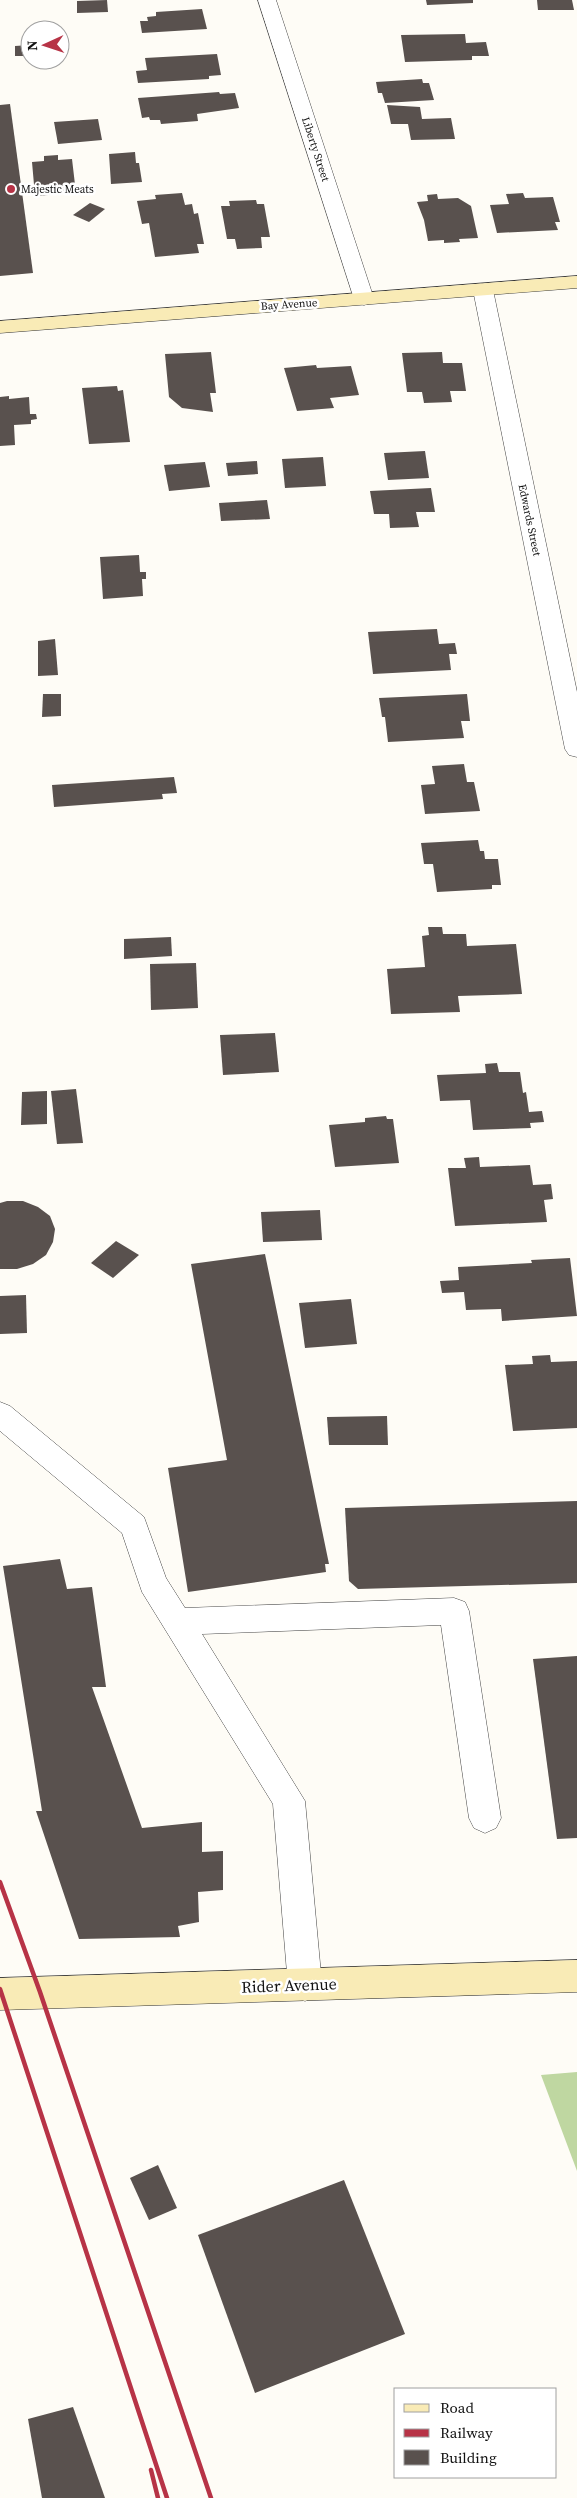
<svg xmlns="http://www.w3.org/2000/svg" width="577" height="2498" font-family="'Source Serif 4',serif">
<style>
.forest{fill:#bfd7a1}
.building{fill:#59514e}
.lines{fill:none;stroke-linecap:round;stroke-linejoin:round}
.lane-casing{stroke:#444;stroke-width:1}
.street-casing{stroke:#444;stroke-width:1}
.secondary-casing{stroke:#333;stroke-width:1}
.lane{fill:#fff;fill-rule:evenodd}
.street{fill:#fff;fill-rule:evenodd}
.secondary{fill:#f9ebb6;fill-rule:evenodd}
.rail{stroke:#b73346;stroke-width:4.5}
.poi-dot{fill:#b73346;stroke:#fff;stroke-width:2}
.labels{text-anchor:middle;stroke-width:5;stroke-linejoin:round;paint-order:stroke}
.far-street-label{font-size:11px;fill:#111;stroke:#fff}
.far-poi-label{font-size:11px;fill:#111;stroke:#fff;text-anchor:start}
.near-street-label{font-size:16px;fill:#111;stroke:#fff}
</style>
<rect width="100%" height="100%" fill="#fefcf6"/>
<!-- forest -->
<path class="forest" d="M577,2072V2171L541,2075Z"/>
<!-- building -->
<g class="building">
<path d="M107,0L108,12L77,13V1Z"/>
<path d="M426,0H473V3L427,5Z"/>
<path d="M537,0H572L574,10H538Z"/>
<path d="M202,9L207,29L142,33L140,21H148L147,17L156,16V12Z"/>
<path d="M465,34L466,43L486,42L489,56H472V60L405,62L401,35Z"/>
<path d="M30,45V56H15V46Z"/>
<path d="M217,54L221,75L209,76V79L138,83L136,71L147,70L145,58Z"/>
<path d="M422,79L423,83H429L434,100L385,103L382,93H378L376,82Z"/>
<path d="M219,92L220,94L235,93L239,108L197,114L198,121L161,124L160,120H150L149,117L142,118L138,98Z"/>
<path d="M10,104L33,273L0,276V105Z"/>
<path d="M387,105L420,107L422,119L451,118L455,139L411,140L408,124H391Z"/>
<path d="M98,119L102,140L58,144L54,122Z"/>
<path d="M135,152L136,163H139L142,182L111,184L109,154Z"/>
<path d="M58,155V160L72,159L76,193L35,196L32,162L44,161V156Z"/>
<path d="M182,193L185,205L192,204L194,214L198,213L204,244H197L199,253L155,257L149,223L142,224L137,201L156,199L155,195Z"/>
<path d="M523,193L525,198L553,197L560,222H555L558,230L497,233L490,205L509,204L506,194Z"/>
<path d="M437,194L438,199L458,198L471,206L478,238L459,239L460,242L444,243V240L428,241L424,220L417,202L428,201L427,195Z"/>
<path d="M256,200L257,204H264L270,237H261L262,248L237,249L235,239H227L221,206H230L229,201Z"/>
<path d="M90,203L105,209L89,222L73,215Z"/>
<path d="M211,352L216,393H210L213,412L182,408L169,397L165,354Z"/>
<path d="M442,352L443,363H462L466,391H450L452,402L424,403L422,392H407L402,353Z"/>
<path d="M316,365L317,368L351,366L359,395L330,398L334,408L297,411L284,368Z"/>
<path d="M117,386L118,391L123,390L130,442L89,444L82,388Z"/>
<path d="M9,396V399L29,397L30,414H36L37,419L31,420V424L14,425L15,445L0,446V397Z"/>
<path d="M425,451L429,478L388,480L384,453Z"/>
<path d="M323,457L326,486L285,488L282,459Z"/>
<path d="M257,461L258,474L228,476L226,463Z"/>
<path d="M205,462L210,487L169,491L164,465Z"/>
<path d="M431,488L435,512H416L419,527L390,528L389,514H374L370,491Z"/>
<path d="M267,500L270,519L221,521L219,503Z"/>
<path d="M139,555L140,572H146V579H142L143,596L103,599L100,557Z"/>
<path d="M437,629L439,644L455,643L457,654H449L451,670L373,674L368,632Z"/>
<path d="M55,639L58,675L38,676V641Z"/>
<path d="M43,694H61V716L42,717Z"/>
<path d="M467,694L470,721H461L464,738L388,742L385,717H382L379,698Z"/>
<path d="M464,764L467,782H474L480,811L425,814L421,785L435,784L432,766Z"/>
<path d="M174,777L177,793L162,794L163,799L54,807L52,785Z"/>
<path d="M478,840L480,851H484L485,859H498L501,885H492V889L437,892L433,864H424L421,843Z"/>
<path d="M428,927H442L443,934H466L467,946L516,944L522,994L458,996L460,1012L391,1014L387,969L425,967L422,936L429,935Z"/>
<path d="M171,937L172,956L124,959V939Z"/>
<path d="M196,963L198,1008L151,1010L150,964Z"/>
<path d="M275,1033L279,1072L223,1075L220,1035Z"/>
<path d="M497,1063L499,1072H520L523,1093L526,1092L529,1112L542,1111L544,1122L530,1123L531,1128L473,1130L470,1100L440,1101L437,1075L486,1073L485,1064Z"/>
<path d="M76,1089L83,1143L57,1144L51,1091Z"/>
<path d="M47,1091V1124L21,1125L22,1092Z"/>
<path d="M386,1116L387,1119H393L399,1163L335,1167L329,1125L365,1122V1118Z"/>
<path d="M479,1157L480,1167L530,1165L533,1185L551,1184L553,1199L544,1200L547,1222L455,1226L448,1168H466L464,1158Z"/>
<path d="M7,1201H23L38,1207L50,1216L55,1229L53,1242L46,1255L33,1264L17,1269H0V1203Z"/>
<path d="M320,1210L322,1240L263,1242L261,1212Z"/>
<path d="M116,1241L139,1255L113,1278L91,1263Z"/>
<path d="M265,1254L329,1564H325L326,1572L188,1592L168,1468L227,1460L191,1264Z"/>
<path d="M570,1258L577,1316L502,1321L501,1309L466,1310L464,1292L442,1293L440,1281L459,1280L458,1267L532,1263L531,1260Z"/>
<path d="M26,1295L27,1333L0,1334V1296Z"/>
<path d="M351,1299L357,1344L305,1348L299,1303Z"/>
<path d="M550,1355L551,1362L577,1361V1428L513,1431L505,1365L533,1364L532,1356Z"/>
<path d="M387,1416L388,1445H329L327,1417Z"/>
<path d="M577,1501V1583L358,1589L349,1581L345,1508Z"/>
<path d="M60,1559L67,1589L92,1587L106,1687H92L142,1828L202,1822V1852L223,1851V1890L198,1892L199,1922L178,1926L180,1937L79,1939L36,1811H42L3,1566Z"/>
<path d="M577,1656V1838L557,1839L533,1659Z"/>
<path d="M158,2165L177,2208L149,2220L130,2178Z"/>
<path d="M344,2180L405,2334L255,2393L198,2235Z"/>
<path d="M73,2407L105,2498H42L28,2419Z"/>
</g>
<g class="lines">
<!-- lane casing -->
<g class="lane-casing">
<path id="lane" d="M0,1402L10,1406L144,1517L166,1578L185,1608L454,1598L465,1602L469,1611L501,1818L496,1828L485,1833L474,1828L469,1818L441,1625L202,1634L305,1801L322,1985L317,1996L305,2001L293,1996L288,1985L273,1804L142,1592L122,1533L0,1431Z"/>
</g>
<!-- street casing -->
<g class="street-casing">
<g id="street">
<path d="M258,0H276L374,299L371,303L364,305L357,303L354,299Z"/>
<path d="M483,284L490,286L493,290L577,692V757L569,755L565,749L473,290L476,286Z"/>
</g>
</g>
<!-- secondary casing -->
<g class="secondary-casing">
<g id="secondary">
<path d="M577,276V288L0,333V321Z"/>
<path d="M577,1960V1992L0,2010V1978Z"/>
</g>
</g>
<!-- lane -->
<use href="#lane" class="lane"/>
<!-- street -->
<use href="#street" class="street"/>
<!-- secondary -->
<use href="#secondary" class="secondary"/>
<!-- rail -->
<g class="rail">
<path d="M0,1882L40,1992L211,2498"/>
<path d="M0,1989L167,2498"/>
<path d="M151,2470L158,2498"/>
</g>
</g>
<!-- markers -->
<circle class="poi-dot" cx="11" cy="189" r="5"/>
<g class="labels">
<!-- far-street labels -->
<g class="far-street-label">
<text transform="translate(316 149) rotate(72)" y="4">Liberty Street</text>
<text transform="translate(289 304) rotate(-4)" y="4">Bay Avenue</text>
<text transform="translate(530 520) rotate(78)" y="4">Edwards Street</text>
</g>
<!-- far-poi labels -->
<g class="far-poi-label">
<text x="21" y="193">Majestic Meats</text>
</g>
<!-- near-street labels -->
<g class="near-street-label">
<text transform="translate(289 1985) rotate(-2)" y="6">Rider Avenue</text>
</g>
</g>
<!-- legend -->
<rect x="394" y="2388" width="162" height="90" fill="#ffffff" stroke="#a0a0a0"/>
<rect x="404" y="2404" width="25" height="8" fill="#f9ebb6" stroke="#a0a0a0"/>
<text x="440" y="2413" font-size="15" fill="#111111">Road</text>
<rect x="404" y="2429" width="25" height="8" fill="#b73346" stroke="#a0a0a0"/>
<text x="440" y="2438" font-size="15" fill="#111111">Railway</text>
<rect x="404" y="2450" width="25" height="15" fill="#59514e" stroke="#a0a0a0"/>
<text x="440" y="2463" font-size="15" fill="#111111">Building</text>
<!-- north arrow -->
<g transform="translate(45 45) rotate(267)"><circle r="24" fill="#ffffff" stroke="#a0a0a0"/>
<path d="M0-4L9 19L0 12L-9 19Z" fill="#b73346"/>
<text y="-8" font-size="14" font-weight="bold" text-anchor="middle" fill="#111111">N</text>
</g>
</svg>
